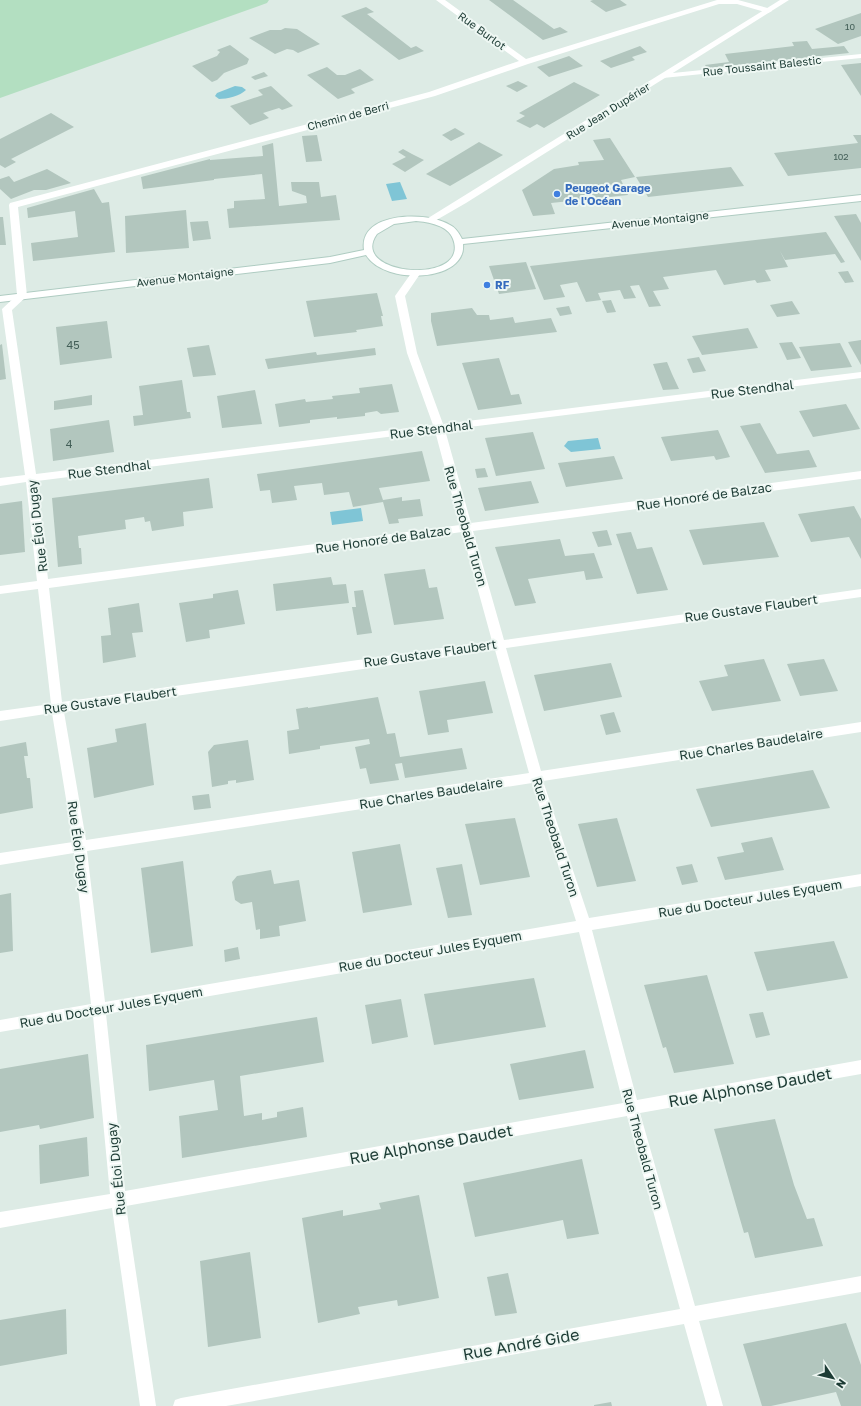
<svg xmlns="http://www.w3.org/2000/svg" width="861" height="1406" font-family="'Golos Text',sans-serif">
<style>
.green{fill:#b3dfc1}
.water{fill:#7fc5d6}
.building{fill:#b2c6be}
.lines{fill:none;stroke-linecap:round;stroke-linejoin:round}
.secondary-casing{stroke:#afccc2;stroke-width:2}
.minor{fill:#fff;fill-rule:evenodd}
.tertiary{fill:#fff;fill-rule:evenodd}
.secondary{fill:#fff;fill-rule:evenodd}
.shop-dot{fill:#3f7fe0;stroke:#eef7f3;stroke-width:1.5}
.labels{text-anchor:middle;stroke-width:4;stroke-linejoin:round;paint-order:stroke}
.far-number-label{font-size:9px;fill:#425e57}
.far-street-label{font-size:11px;fill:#1d3c35;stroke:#eef7f3}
.far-shop-label{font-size:11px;font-weight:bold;fill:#366cbe;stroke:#eef7f3;text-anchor:start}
.number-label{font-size:11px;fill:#425e57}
.street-label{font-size:13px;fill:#1d3c35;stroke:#eef7f3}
.near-street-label{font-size:16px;fill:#1d3c35;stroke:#eef7f3}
</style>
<rect width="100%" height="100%" fill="#ddebe5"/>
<!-- green -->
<path class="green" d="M0,0H269L267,3L0,98Z"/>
<!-- water -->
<g class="water">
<path d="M235,86L242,87L246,90C240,96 227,99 219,99L215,96L217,93Z"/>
<path d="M400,182L407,199L392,201L386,184Z"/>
<path d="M598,438L601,449L571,452L564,446L568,441Z"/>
<path d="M361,508L363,521L332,525L330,512Z"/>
</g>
<!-- building -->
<g class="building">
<path d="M489,0H513L554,29L560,27L568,32L543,40Z"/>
<path d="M593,0H620L627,5L606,12L590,1Z"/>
<path d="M366,7L374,12L367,14L411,48L416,46L424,51L399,60L341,16Z"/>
<path d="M861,13V36L838,44L815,29Z"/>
<path d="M285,28L297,29L320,44L298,53L293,50L287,49L275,54L249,38L270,30H281Z"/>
<path d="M807,41L812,49L844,46L849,53L707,68L705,65L729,62L725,54L794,46L792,42Z"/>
<path d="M230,45L249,59L247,64L224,73L217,80L212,82L192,66L217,56L220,52L217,50Z"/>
<path d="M640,46L647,52L632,57L635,60L611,68L600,61Z"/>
<path d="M569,56L583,66L549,77L537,67Z"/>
<path d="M861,63V96L841,65Z"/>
<path d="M327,67L337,75H345L360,69L374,80L351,89L355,93L338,99L307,75Z"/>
<path d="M264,72L268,76L255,80L251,77Z"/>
<path d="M518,81L528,86L517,92L506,86Z"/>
<path d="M574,82L600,95L544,128L537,124L530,128L516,121L525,116L519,113Z"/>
<path d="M271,86L293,106L282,110L279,108L263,113L269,118L250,125L230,106L263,95L258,90Z"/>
<path d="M51,113L74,127L11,159L16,162L5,168L0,165V139Z"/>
<path d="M455,128L465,134L451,141L442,135Z"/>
<path d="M317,135L322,161L306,162L302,136Z"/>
<path d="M853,135H861V168L788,176L774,153L858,143Z"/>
<path d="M610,138L635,177L621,180L628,195L551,203L555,214L533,216L522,190L554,169L579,165L578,162L604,160L593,140Z"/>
<path d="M479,142L503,155L450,186L426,174Z"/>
<path d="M273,143L279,206L307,203L306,196L292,191L291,182H319L321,197L336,195L340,220L229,228L227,209L234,208V201L265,199L262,174L214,179V180L143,189L141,177L210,159V160L263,156L262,146Z"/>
<path d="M403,149L412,154L424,160L405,172L392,164L406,157L398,152Z"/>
<path d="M731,167L744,186L648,197L636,177Z"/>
<path d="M47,169L71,183L46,190H34L11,199L0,189V179L9,176L14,182Z"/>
<path d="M94,189L102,203L109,202L115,252L33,261L31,243L78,237L75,211L28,218L27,208Z"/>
<path d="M186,210L189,248L126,253L125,216Z"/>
<path d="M856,214L861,223V261L834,216Z"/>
<path d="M0,217H3L6,245H0Z"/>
<path d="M208,221L211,239L193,241L190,222Z"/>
<path d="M826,232L845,262L841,263L835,254L785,260L780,251L788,267L765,270L771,281L757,283L755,280L724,285L716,270L663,277L669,289L653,291L661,306L649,307L639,285L630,286L636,298L624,299L620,290L598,293L601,300L586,302L577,282L560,285L565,297L544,300L530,266Z"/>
<path d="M526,262L536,289L499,294L489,266Z"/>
<path d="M848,271L854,282L845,283L838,272Z"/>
<path d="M377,293L383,316H381L383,326L356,330L357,332L314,337L306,301Z"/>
<path d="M611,300L616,312L607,313L602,301Z"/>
<path d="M792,301L800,314L777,317L770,305Z"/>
<path d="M569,306L572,314L560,316L556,308Z"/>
<path d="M472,308L477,315H489L490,320L513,317L515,323L551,318L557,332L437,346L431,321V313Z"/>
<path d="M107,321L112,358L60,365L56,327Z"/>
<path d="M748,328L758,348L702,355L692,336Z"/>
<path d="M861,340V365L848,342Z"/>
<path d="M792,342L801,358L787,360L779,343Z"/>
<path d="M840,343L852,367L811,371L799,347Z"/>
<path d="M2,344L6,379L0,380V345Z"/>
<path d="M209,345L216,375L193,377L187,348Z"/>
<path d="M375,348L376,355L268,369L265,359L316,352L317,355Z"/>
<path d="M699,357L706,371L693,373L687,359Z"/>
<path d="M499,358L511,395L519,394L522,404L478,410L462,363Z"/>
<path d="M667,362L672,374L679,389L663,390L653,364Z"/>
<path d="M182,380L187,412H190L191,418L134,426L133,416L143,415L139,386Z"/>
<path d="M392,384L399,412L381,414L377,411L365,413V416L337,419V417L310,420V423L279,427L275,404L305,399L306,402L333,399L332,396L360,393L359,388Z"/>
<path d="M255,390L262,424L222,428L217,396Z"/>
<path d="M92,395V405L54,410V401Z"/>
<path d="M846,404L860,429L813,437L799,411Z"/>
<path d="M109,420L114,452L53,461L50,429Z"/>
<path d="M760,423L777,454L809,450L817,467L765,473L740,426Z"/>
<path d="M718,430L730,457L716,460L714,456L671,461L661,437Z"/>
<path d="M533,432L545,469L496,476L485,438Z"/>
<path d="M422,451L430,481L379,488L383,500L402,497V501L420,499L423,516L398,519L399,523L389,524L383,502L353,507L349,492L324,495L322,483L294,486L297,500L272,503L270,490L260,491L257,474Z"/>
<path d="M614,456L623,479L566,487L558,463Z"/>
<path d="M485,468L488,477L477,478L475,469Z"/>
<path d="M209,478L213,508L183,512L184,526L152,531L150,521L145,522L144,517L125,520L126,529L78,536L79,548H81L82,564L58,567L52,498Z"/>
<path d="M531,481L539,503L485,511L478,488Z"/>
<path d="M22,501L25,552L0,555V504Z"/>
<path d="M854,506L861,519V559L849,537L811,542L798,514Z"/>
<path d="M764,522L779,557L703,565L689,530Z"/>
<path d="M607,530L612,545L598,547L592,532Z"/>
<path d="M631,532L637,549L652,547L668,590L637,594L616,534Z"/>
<path d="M560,539L565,556L594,553L603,578L586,580L584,571L528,579L536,603L515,606L495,547Z"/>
<path d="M425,569L429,588L437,587L444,619L394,625L384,574Z"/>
<path d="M331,577L333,585L346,584L349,603L276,611L273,584Z"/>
<path d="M238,590L245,624L209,630L210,638L186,642L179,603L213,598V594Z"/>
<path d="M363,590L372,633L357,635L352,607H356L354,591Z"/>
<path d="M139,603L143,632L132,633L136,657L103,663L101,636L111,635L108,608Z"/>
<path d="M764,659L781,701L712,711L699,681L728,676L724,665Z"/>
<path d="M824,659L838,691L800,696L787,664Z"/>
<path d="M611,663L622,697L544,711L534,675Z"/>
<path d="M485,681L493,713L447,720L449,732L428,735L419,691Z"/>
<path d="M378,697L387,734L395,733L400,757L462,748L467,769L405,778L402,763L395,764L399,780L370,784L366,768L360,769L355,747L370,744L369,739L320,746V749L289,754L287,731L299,729L296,709L308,707V708Z"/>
<path d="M614,712L621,732L606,735L600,715Z"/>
<path d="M146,723L154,785L94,798L87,748L117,742L115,729Z"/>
<path d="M248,740L254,780L236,783V780L228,781V784L212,787L208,752L214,745Z"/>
<path d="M26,742L28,756H24L27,778H30L33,808L0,814V747Z"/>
<path d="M813,770L830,808L711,827L696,789Z"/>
<path d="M209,794L211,808L194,810L192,796Z"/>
<path d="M515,818L530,877L480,885L465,824Z"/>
<path d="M617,818L636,881L597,887L578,824Z"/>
<path d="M772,837L784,870L725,880L717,857L744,852L741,843Z"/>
<path d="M400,844L412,905L363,913L352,852Z"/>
<path d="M183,861L193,946L151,953L141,868Z"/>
<path d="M462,864L472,915L448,918L436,868Z"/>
<path d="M692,864L698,882L682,885L676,867Z"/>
<path d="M271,870L274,884L299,880L306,921L279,926L280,936L260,939V929L256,930L252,902L241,904L235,900L232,882L237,876Z"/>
<path d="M11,893L13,951L0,953V895Z"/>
<path d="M834,941L848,978L767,991L754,952Z"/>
<path d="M238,947L240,959L225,962L224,950Z"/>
<path d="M707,975L734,1064L674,1073L666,1047L663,1048L644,985Z"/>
<path d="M534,978L546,1027L434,1045L424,994Z"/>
<path d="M401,999L408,1037L372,1044L365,1005Z"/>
<path d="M763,1012L770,1035L756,1038L749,1014Z"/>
<path d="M317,1017L324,1062L240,1076L244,1116L262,1113V1120L277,1117V1112L303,1107L307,1137L182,1158L179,1116L218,1110L214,1080L149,1091L146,1045Z"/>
<path d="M585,1050L594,1088L519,1100L510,1064Z"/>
<path d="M88,1054L94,1118L40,1129L39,1125L0,1132V1069Z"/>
<path d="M775,1119L794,1185L807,1219L814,1218L823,1246L755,1258L748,1232L744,1233L714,1129Z"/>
<path d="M87,1137L89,1176L40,1184L39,1145Z"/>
<path d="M582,1159L599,1234L567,1239L563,1220L475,1237L463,1183Z"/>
<path d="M419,1195L439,1298L398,1306L397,1300L358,1307L360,1314L318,1323L302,1218L343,1210V1216L381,1209L379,1203Z"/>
<path d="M250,1252L261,1338L208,1347L200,1261Z"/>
<path d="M508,1273L517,1313L495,1316L487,1277Z"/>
<path d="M66,1309L67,1354L0,1366V1320Z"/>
<path d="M846,1323L861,1365V1406H841L836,1392L771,1406H762L743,1344Z"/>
<path d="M611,1402L612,1406H594V1405Z"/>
</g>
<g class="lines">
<!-- secondary casing -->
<g class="secondary-casing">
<path id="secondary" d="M861,195V201L463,244C467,282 385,286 366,255L330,263L0,302V296L330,257L364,250C358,211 428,211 450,225C456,228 459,233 462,239ZM416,221C428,222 448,225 453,239C471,286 347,276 377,234L394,224Z"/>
</g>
<!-- minor -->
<g class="minor">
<path d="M436,0H445L526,59L717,0H738L771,9L772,11L768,13L737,4H719L528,64L435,96L18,207L27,296L12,310L36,474L433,425L407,353L395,296L412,272L415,271L420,274L405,296L417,353L443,424L861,372V378L445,430L471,523L861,471V479L473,531L504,640L861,589V597L506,648L541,771L861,722V732L543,781L589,918L861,874V886L592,930L637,1100L861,1060V1074L640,1113L695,1306L861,1276V1292L699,1321L723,1406H707L684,1324L226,1406H173L175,1400L181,1398L680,1309L627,1116L126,1206L156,1406H140L112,1208L0,1228V1212L110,1194L93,1016L0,1032V1020L91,1004L74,853L0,865V853L73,842L52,713L0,721V711L51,704L38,589L0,594V586L37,581L26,482L0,486V478L25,475L2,309L17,295L9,205L10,203L429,92L519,61ZM435,431L460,525L48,579L37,481ZM462,532L492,641L62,702L49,588ZM495,650L529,773L86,840L64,712ZM532,783L576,921L105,1002L87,851ZM579,932L623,1103L125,1191L106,1014Z"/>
<path d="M861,54V58L663,78L659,76L663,74Z"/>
</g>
<!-- tertiary -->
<path class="tertiary" d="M780,0H789L466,203L433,222H427L425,220Z"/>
<!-- secondary -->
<use href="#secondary" class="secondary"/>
</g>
<!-- markers -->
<g class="shop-dot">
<circle cx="557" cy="194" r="4"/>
<circle cx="487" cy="285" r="4"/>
</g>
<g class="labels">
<!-- far-number labels -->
<g class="far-number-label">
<text x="850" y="30">10</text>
<text x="841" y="160">102</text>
</g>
<!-- far-street labels -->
<g class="far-street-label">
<text transform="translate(482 31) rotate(36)" y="4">Rue Burlot</text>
<text transform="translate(762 66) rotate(-6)" y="4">Rue Toussaint Balestic</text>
<text transform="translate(608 111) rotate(-32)" y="4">Rue Jean Dupérier</text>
<text transform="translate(348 116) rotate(-15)" y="4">Chemin de Berri</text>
<text transform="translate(660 220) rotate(-6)" y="4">Avenue Montaigne</text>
<text transform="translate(185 277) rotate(-7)" y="4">Avenue Montaigne</text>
</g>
<!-- far-shop labels -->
<g class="far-shop-label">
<text x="565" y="192">Peugeot Garage<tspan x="565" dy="13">de l'Océan</tspan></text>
<text x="495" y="289">RF</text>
</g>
<!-- number labels -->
<g class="number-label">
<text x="73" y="349">45</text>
<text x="69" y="448">4</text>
</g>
<!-- street labels -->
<g class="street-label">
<text transform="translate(752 389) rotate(-7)" y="5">Rue Stendhal</text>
<text transform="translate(431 429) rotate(-7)" y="5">Rue Stendhal</text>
<text transform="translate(109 469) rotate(-7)" y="5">Rue Stendhal</text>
<text transform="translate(704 496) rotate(-8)" y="5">Rue Honoré de Balzac</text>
<text transform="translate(37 526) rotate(-97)" y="5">Rue Éloi Dugay</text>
<text transform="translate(466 526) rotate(74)" y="5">Rue Theobald Turon</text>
<text transform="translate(383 539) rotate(-8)" y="5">Rue Honoré de Balzac</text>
<text transform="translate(751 608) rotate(-8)" y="5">Rue Gustave Flaubert</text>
<text transform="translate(430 653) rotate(-8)" y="5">Rue Gustave Flaubert</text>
<text transform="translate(110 700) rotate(-8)" y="5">Rue Gustave Flaubert</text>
<text transform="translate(751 744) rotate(-9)" y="5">Rue Charles Baudelaire</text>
<text transform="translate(431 793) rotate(-9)" y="5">Rue Charles Baudelaire</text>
<text transform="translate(556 837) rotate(72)" y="5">Rue Theobald Turon</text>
<text transform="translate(79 847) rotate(82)" y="5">Rue Éloi Dugay</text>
<text transform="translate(750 898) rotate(-9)" y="5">Rue du Docteur Jules Eyquem</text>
<text transform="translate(430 951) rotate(-10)" y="5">Rue du Docteur Jules Eyquem</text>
<text transform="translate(111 1007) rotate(-10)" y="5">Rue du Docteur Jules Eyquem</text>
<text transform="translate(643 1149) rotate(75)" y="5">Rue Theobald Turon</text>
<text transform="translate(116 1169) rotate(-96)" y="5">Rue Éloi Dugay</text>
</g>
<!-- near-street labels -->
<g class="near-street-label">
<text transform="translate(750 1087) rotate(-10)" y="6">Rue Alphonse Daudet</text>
<text transform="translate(431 1144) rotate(-10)" y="6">Rue Alphonse Daudet</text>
<text transform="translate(521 1344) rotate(-10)" y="6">Rue André Gide</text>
</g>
</g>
<!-- north arrow -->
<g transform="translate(833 1378) rotate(125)" stroke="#eef7f3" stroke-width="3" paint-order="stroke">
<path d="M0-3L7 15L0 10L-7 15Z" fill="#1d3c35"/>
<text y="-6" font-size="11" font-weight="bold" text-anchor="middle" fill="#1d3c35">N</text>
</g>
</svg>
